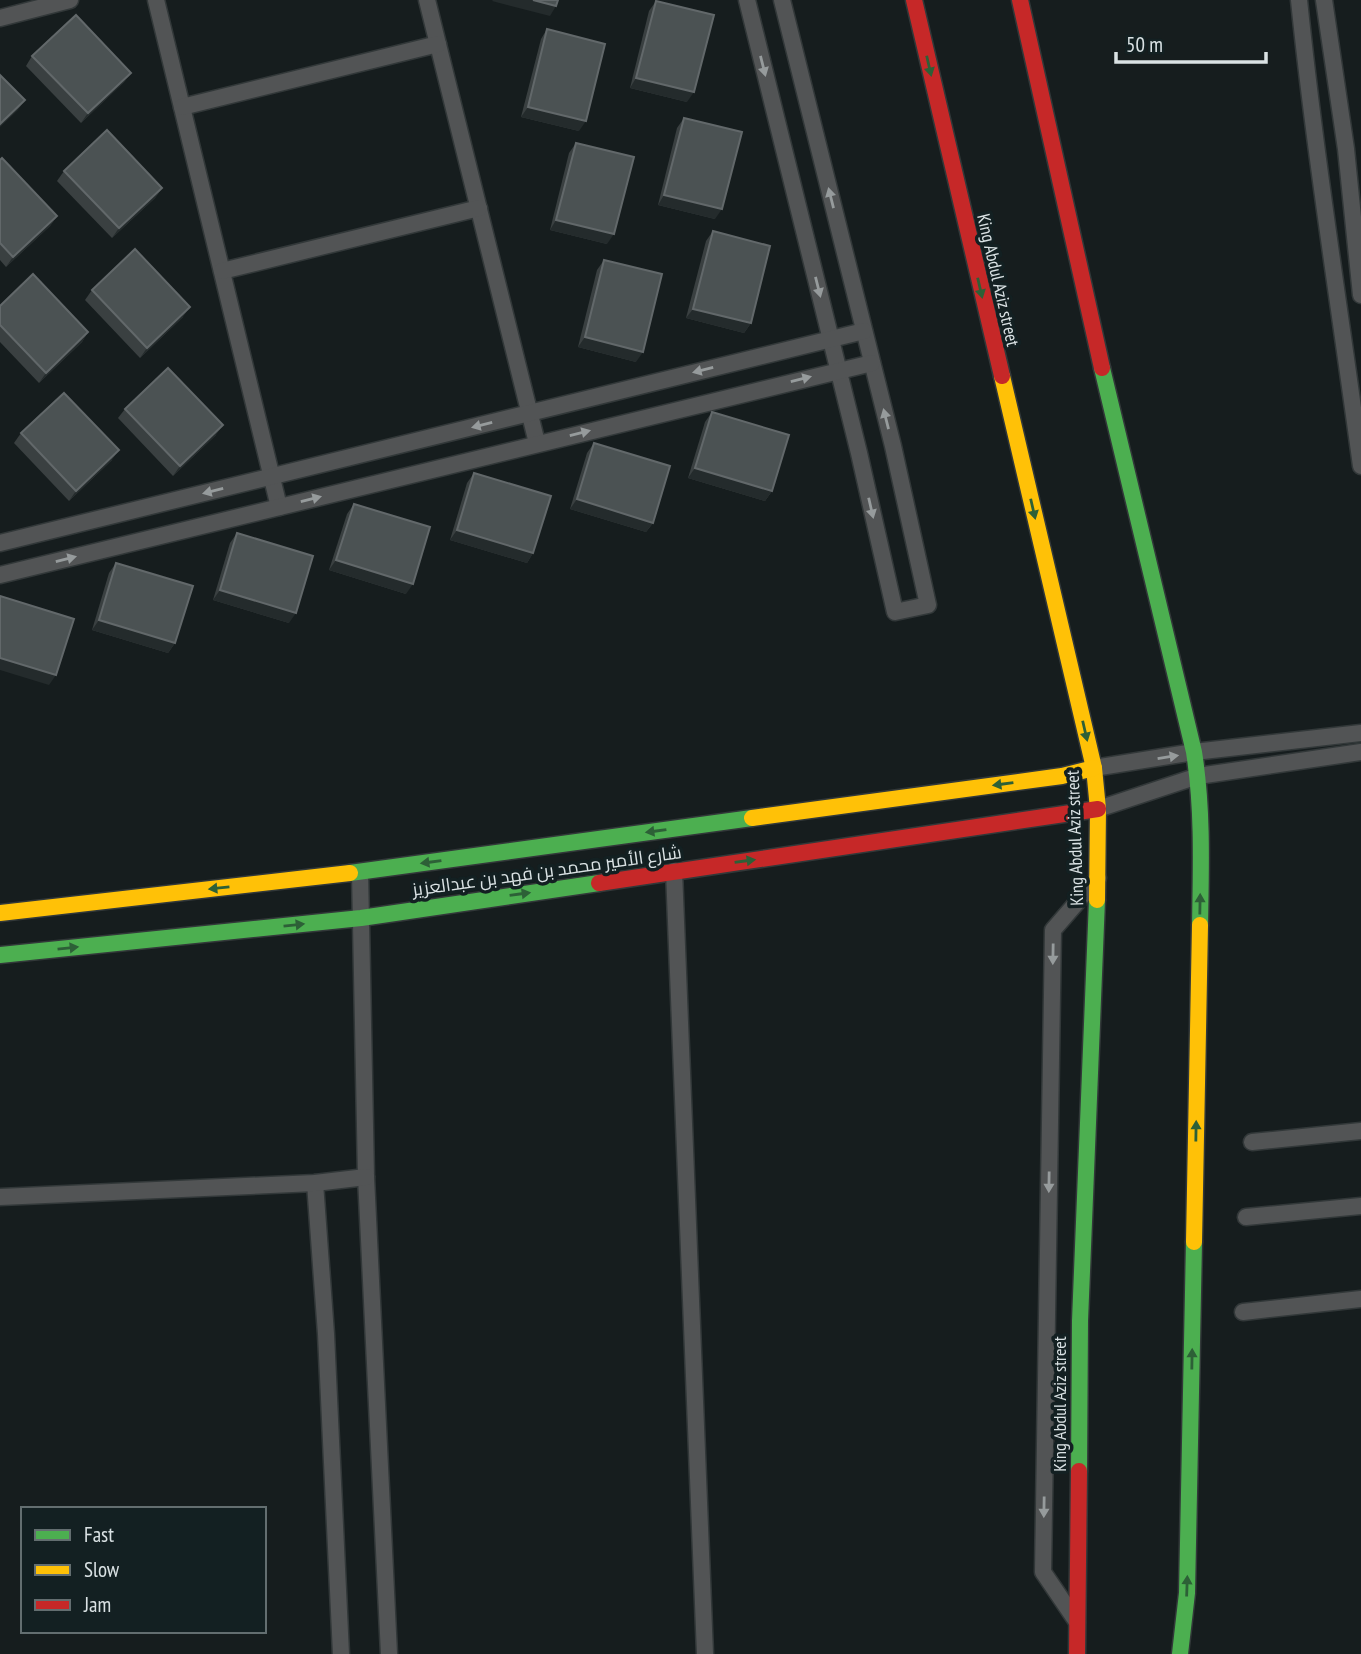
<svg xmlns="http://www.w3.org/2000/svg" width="1361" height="1654" font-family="'PT Sans Narrow',Cairo,sans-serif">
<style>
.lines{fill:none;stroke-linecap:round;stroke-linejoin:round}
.street-casing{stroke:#323839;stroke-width:19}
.fast-casing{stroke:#323839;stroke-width:19}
.slow-casing{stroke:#323839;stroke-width:19}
.jam-casing{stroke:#323839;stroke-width:19}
.street{stroke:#525455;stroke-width:16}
.fast{stroke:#4caf50;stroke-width:16}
.slow{stroke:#ffc107;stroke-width:16}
.jam{stroke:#c62828;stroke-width:16}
.wall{fill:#3a4041}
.shaded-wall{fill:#242b2c}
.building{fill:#4b5253;stroke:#62686a;stroke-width:2}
.oneway{fill:#969b9c}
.oneway2{fill:#2d6037}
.labels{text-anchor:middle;stroke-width:7;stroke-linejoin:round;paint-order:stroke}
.street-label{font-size:18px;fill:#dae2e4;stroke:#132022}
</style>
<rect width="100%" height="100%" fill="#161d1e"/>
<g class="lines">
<!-- street casing -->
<g class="street-casing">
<g id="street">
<path d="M156,0L279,507"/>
<path d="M427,0L537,443"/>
<path d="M747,0L859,453L895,612L928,605L893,446L782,0"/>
<path d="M1299,0C1315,156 1340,310 1361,466"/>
<path d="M1324,0L1346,149L1361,295"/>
<path d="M0,18L70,0"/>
<path d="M182,107L438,44"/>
<path d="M222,271L479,208"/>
<path d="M0,543L864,331"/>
<path d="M0,575L872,363"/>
<path d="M1094,768L1194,752L1361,733"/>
<path d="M1098,809L1198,776L1361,752"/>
<path d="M674,871L705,1654"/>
<path d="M360,872L366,1177L389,1654"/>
<path d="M1252,1142L1361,1131"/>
<path d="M315,1183L326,1334L341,1654"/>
<path d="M0,1197L315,1183L366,1177"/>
<path d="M1246,1217L1361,1206"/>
<path d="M1243,1312L1361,1299"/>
<path d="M1077,1622L1043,1572L1053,930L1098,878"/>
</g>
</g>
<!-- fast casing -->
<g class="fast-casing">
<g id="fast">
<path d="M1102,368L1194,752C1203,809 1201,868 1200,925"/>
<path d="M350,873L752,818"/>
<path d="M0,955L361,918L599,883"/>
<path d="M1079,1471L1080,1321L1097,900"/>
<path d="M1180,1654L1187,1593L1194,1242"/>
</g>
</g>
<!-- slow casing -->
<g class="slow-casing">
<g id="slow">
<path d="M1002,376L1094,768L1098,809L1097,900"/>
<path d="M752,818L1062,776L1094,768"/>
<path d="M0,913L350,873"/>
<path d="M1194,1242L1200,925"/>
</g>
</g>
<!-- jam casing -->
<g class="jam-casing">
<g id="jam">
<path d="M914,0L1002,376"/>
<path d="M1020,0L1102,368"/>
<path d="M599,883L1098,809"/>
<path d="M1077,1654L1079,1471"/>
</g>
</g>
<!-- street -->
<use href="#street" class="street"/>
<!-- fast -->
<use href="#fast" class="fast"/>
<!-- slow -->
<use href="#slow" class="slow"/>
<!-- jam -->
<use href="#jam" class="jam"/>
</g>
<!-- wall -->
<g class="wall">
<path d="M656,1L687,102L630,88L649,11Z"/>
<path d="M547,29L579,131L521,117L541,39Z"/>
<path d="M32,56L131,73L124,82L81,123L26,66Z"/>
<path d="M684,118L715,219L658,205L677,128Z"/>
<path d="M576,143L607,244L550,230L569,153Z"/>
<path d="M0,160L57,216L50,226L6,267L0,260Z"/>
<path d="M64,171L162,188L155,198L112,238L57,181Z"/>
<path d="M713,231L751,323L744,333L686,318L706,241Z"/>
<path d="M604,260L636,362L578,347L597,270Z"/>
<path d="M92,290L183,317L140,358L85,300Z"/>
<path d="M0,306L88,332L82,342L39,383L0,342Z"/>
<path d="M125,409L216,435L173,476L118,418Z"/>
<path d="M712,412L772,491L765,501L688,478L705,422Z"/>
<path d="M21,433L112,460L69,501L14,443Z"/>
<path d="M594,443L653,523L646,532L570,509L587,453Z"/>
<path d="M474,473L533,553L527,563L450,540L467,483Z"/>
<path d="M354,504L406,594L329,570L347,514Z"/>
<path d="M237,533L289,623L213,600L230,543Z"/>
<path d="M116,563L175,643L168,653L92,630L109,573Z"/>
</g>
<!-- shaded-wall -->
<g class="shaded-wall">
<path d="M493,0H533L556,6L550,16L492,1Z"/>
<path d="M131,73L124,82L81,123L88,113Z"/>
<path d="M636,78L694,92L687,102L630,88Z"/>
<path d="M25,100L18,110L0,127V124Z"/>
<path d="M528,107L586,121L579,131L521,117Z"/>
<path d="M162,188L155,198L112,238L119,228Z"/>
<path d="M664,195L722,209L715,219L658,205Z"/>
<path d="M57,216L50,226L6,267L13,257Z"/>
<path d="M556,220L614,234L607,244L550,230Z"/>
<path d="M190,307L183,317L140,358L147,348Z"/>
<path d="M693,309L751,323L744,333L686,318Z"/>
<path d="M88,332L82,342L39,383L46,373Z"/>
<path d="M585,337L643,352L636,362L578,347Z"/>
<path d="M223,425L216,435L173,476L180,466Z"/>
<path d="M119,450L112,460L69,501L76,491Z"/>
<path d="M695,468L772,491L765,501L688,478Z"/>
<path d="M577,499L653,523L646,532L570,509Z"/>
<path d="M457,530L533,553L527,563L450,540Z"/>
<path d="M336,560L413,584L406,594L329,570Z"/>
<path d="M220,590L296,613L289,623L213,600Z"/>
<path d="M99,620L175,643L168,653L92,630Z"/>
<path d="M0,658L56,675L49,685L0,670Z"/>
</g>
<!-- building -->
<g class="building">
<path d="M533,0H558L556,6Z"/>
<path d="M656,1L714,15L694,92L636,78Z"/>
<path d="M76,15L131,73L88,113L32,56Z"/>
<path d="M547,29L605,44L586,121L528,107Z"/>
<path d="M0,75L25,100L0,124Z"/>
<path d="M684,118L742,132L722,209L664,195Z"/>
<path d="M107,130L162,188L119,228L64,171Z"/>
<path d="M576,143L634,157L614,234L556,220Z"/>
<path d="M2,158L57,216L13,257L0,243V160Z"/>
<path d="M713,231L770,246L751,323L693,309Z"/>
<path d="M135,249L190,307L147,348L92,290Z"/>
<path d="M604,260L662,274L643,352L585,337Z"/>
<path d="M33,274L88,332L46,373L0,325V306Z"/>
<path d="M168,368L223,425L180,466L125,409Z"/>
<path d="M64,393L119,450L76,491L21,433Z"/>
<path d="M712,412L789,435L772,491L695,468Z"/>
<path d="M594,443L670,466L653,523L577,499Z"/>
<path d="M474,473L551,496L533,553L457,530Z"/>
<path d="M354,504L430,527L413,584L336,560Z"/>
<path d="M237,533L313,556L296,613L220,590Z"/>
<path d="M116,563L193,586L175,643L99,620Z"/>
<path d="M0,596L74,619L56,675L0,658Z"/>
</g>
<!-- one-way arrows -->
<defs><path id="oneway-solid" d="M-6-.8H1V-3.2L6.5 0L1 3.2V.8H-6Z" transform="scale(1.75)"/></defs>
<g class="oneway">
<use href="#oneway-solid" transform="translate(763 66) rotate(76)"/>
<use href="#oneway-solid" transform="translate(831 198) rotate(-104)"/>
<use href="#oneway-solid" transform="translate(818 287) rotate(76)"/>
<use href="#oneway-solid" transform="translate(703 370) rotate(166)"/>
<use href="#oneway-solid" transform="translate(801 379) rotate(-14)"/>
<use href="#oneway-solid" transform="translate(886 419) rotate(-104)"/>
<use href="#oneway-solid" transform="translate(482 425) rotate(166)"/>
<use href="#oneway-solid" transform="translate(580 433) rotate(-14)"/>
<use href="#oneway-solid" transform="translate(213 491) rotate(166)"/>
<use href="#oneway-solid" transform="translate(311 499) rotate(-14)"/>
<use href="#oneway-solid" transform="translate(871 508) rotate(77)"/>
<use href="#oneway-solid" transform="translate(66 559) rotate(-14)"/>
<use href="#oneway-solid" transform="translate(1168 757) rotate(-9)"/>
<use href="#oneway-solid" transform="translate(1053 954) rotate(91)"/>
<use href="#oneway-solid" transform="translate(1049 1182) rotate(91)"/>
<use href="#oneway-solid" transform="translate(1044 1507) rotate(91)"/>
</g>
<g class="oneway2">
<use href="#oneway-solid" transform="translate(929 66) rotate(77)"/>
<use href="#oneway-solid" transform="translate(980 288) rotate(77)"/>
<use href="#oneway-solid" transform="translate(1033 509) rotate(77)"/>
<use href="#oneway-solid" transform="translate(1085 731) rotate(77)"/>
<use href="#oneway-solid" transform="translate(1003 784) rotate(172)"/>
<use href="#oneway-solid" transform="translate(656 831) rotate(172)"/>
<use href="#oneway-solid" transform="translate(745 861) rotate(-8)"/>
<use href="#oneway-solid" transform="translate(431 862) rotate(172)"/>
<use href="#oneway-solid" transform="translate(219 888) rotate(174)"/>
<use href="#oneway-solid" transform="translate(520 894) rotate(-8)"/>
<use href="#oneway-solid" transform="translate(1200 904) rotate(-89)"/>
<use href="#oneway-solid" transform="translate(294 925) rotate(-6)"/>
<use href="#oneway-solid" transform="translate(68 948) rotate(-6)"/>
<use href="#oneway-solid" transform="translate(1196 1131) rotate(-89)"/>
<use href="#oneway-solid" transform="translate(1192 1359) rotate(-89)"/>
<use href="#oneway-solid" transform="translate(1187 1586) rotate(-88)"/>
</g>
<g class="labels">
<!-- street labels -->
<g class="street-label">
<text transform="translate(998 280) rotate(77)" y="6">King Abdul Aziz street</text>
<text transform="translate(1075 838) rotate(-92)" y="6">King Abdul Aziz street</text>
<text transform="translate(547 871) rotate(-8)" y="6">شارع الأمير محمد بن فهد بن عبدالعزيز</text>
<text transform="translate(1060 1404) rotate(-90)" y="6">King Abdul Aziz street</text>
</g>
</g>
<!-- legend -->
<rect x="21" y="1507" width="245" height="126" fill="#132022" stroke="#636e70" stroke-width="2"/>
<rect x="35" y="1530" width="35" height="10" fill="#4caf50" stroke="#636e70" stroke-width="2"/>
<text x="84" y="1542" font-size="21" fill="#dae2e4">Fast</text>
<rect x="35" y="1565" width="35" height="10" fill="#ffc107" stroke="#636e70" stroke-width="2"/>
<text x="84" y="1577" font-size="21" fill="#dae2e4">Slow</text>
<rect x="35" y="1600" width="35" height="10" fill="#c62828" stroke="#636e70" stroke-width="2"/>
<text x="84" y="1612" font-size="21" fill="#dae2e4">Jam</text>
<!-- scale -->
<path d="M1116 52v10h150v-10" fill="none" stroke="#dae2e4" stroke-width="3.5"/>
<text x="1126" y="52" font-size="21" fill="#dae2e4" stroke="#132022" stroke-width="5" paint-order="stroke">50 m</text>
</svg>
